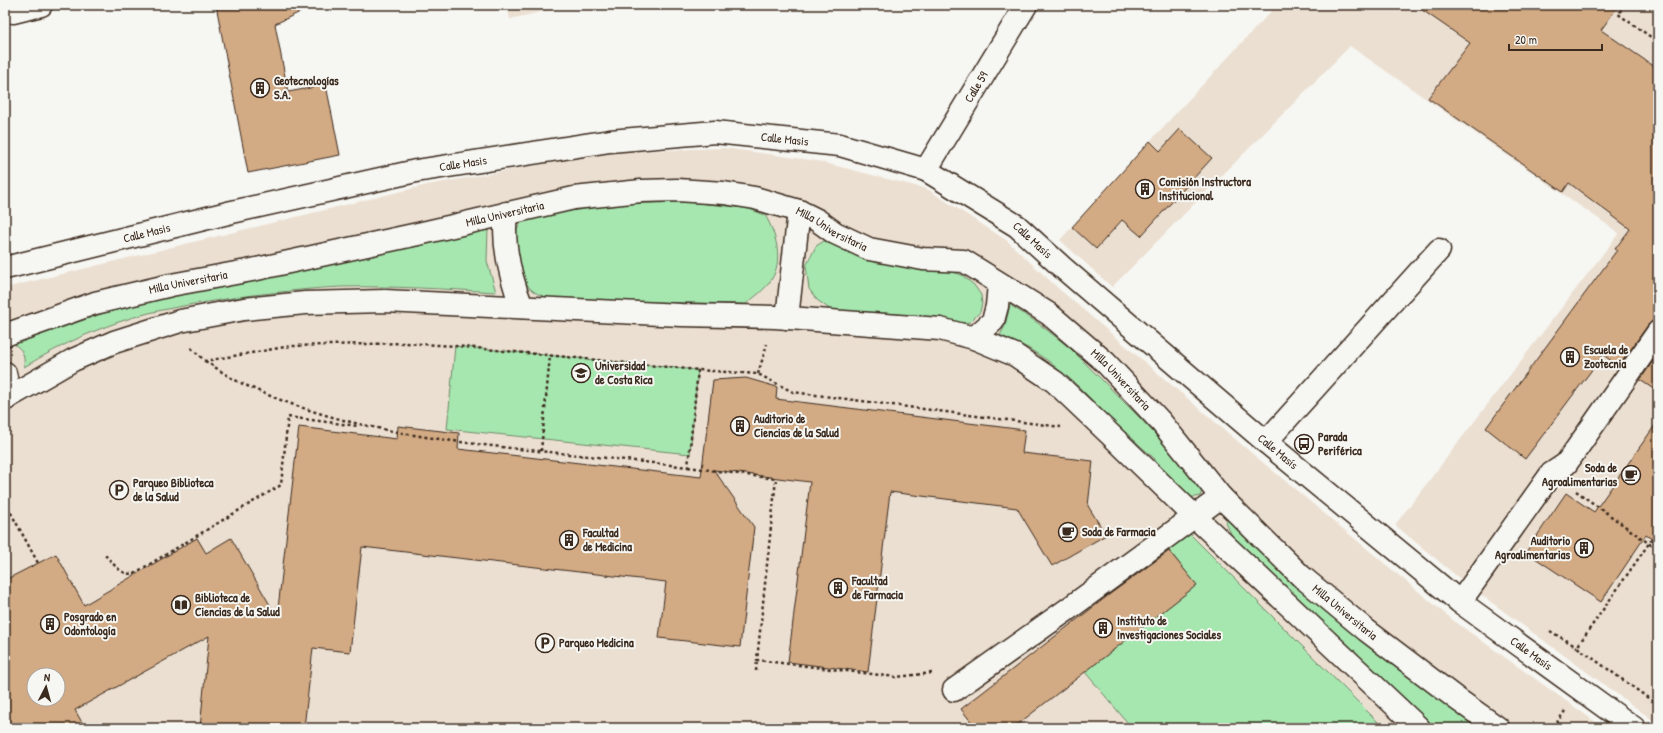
<svg xmlns="http://www.w3.org/2000/svg" width="1663" height="733" font-family="'Patrick Hand',sans-serif">
<style>
.built{fill:#ebdfd1;fill-rule:evenodd}
.green{fill:#a6e7b0;stroke:#708867}
.building{fill:#d2aa84;stroke:#3b2a1e;fill-rule:evenodd}
.lines{fill:none;stroke-linecap:round;stroke-linejoin:round}
.minor-casing{stroke:#3b2a1e;stroke-width:25}
.path{stroke:#3b2a1e;stroke-width:2.5;stroke-dasharray:3 3;stroke-linecap:butt}
.minor{stroke:#f6f6f2;stroke-width:22}
.labels{text-anchor:middle;stroke-width:4;stroke-linejoin:round;paint-order:stroke}
.poi-label{font-size:12px;font-weight:bold;fill:#3b2a1e;stroke:#f6f6f2;text-anchor:start}
.street-label{font-size:12px;fill:#3b2a1e;stroke:#f6f6f2}
</style>
<rect width="100%" height="100%" fill="#f6f6f2"/>
<filter id="ink" filterUnits="userSpaceOnUse"><feTurbulence type="fractalNoise" baseFrequency=".025" numOctaves="2"/><feDisplacementMap in="SourceGraphic" scale="8" xChannelSelector="R" yChannelSelector="G"/><feConvolveMatrix kernelMatrix="1 2 1 2 8 2 1 2 1" color-interpolation-filters="sRGB"/></filter>
<g filter="url(#ink)">
<!-- built -->
<g class="built">
<path d="M507,5H571L510,19Z"/>
<path d="M1277,5H1658V724L1465,583L1395,525L1619,233L1350,46L1112,287L1060,240L1150,141Z"/>
<path d="M724,148L817,161L927,189L1006,240L1060,290L1255,456L1454,621L1604,728H5V288L427,185L611,152ZM34,675H58V699H34Z"/>
</g>
<!-- green -->
<g class="green">
<path d="M687,202L747,208L765,215C776,233 784,261 771,280C765,290 754,297 746,304L553,300C547,297 538,295 533,291C521,283 514,247 516,233C517,228 522,222 524,217L621,204Z"/>
<path d="M488,228L487,261L496,292C444,289 393,286 341,287C312,288 282,292 253,295C219,300 183,305 149,313C105,324 62,344 24,367C25,355 23,350 14,344L107,312L179,293Z"/>
<path d="M835,240L880,262L904,267L953,272L962,275L974,285L981,295L982,303L980,312L970,322L954,324L932,318L897,314L831,310L817,300L809,289L806,266L816,246L824,241Z"/>
<path d="M1010,305L1038,323L1070,348L1138,416L1197,479L1203,488L1200,496C1183,502 1167,481 1155,470V459L1118,426L1078,386L1047,360L1028,348L1000,335L1005,326Z"/>
<path d="M455,346L698,370L690,454L447,429Z"/>
<path d="M1230,518L1482,728H1431L1319,623L1234,540L1226,523L1227,520Z"/>
<path d="M1187,531L1384,728H1132L1085,672L1196,585L1168,549Z"/>
</g>
<!-- building -->
<g class="building">
<path d="M216,5H315L275,24L288,92L326,85L340,155L248,173Z"/>
<path d="M1415,5H1619L1601,30L1658,69V320L1652,321L1648,325L1619,366L1603,355L1525,459L1486,428L1617,250L1615,249L1630,229L1569,183L1563,192L1428,98L1470,43Z"/>
<path d="M1180,129L1212,158L1141,236L1122,220L1096,249L1072,227L1150,141L1160,151Z"/>
<path d="M1658,354V392L1640,380Z"/>
<path d="M746,378L777,387L776,399L1025,430L1022,453L1093,461L1088,506L1106,535L1052,566L1017,508L890,492L868,672L788,662L810,482L714,470L754,527L740,647L659,638L666,582L362,547L350,652L313,648L304,728H200L209,636L75,710L85,728H5V580L56,554L84,605L197,538L206,553L231,538L277,617L299,427L397,439L398,426L459,433L458,449L701,477L713,380ZM34,675H58V699H34Z"/>
<path d="M1658,421V543L1646,535L1601,602L1526,552L1566,493L1594,512Z"/>
<path d="M1169,551L1197,585L1013,728H976L961,709L1110,594Z"/>
</g>
<g class="lines">
<!-- minor casing -->
<g class="minor-casing">
<g id="minor">
<path d="M11,5L13,12L41,5"/>
<path id="s1" d="M926,170L1026,5"/>
<path d="M506,213C502,246 510,277 522,307"/>
<path id="s2" d="M5,268L232,212L416,171L610,141L715,132L840,145L926,170L1017,226L1063,268L1266,442L1460,602L1634,728"/>
<path d="M787,318L799,211"/>
<path id="s3" d="M5,335L95,303L171,285L252,270L418,234L574,198L641,191L677,190L724,193L755,198L799,211L817,220L835,233L869,249L923,259L964,261L1049,314L1105,362L1161,422L1221,497L1301,576L1366,630L1457,699L1498,728"/>
<path d="M974,338L993,321L997,306L999,284"/>
<path d="M5,373L8,387L6,399"/>
<path d="M5,399L73,360L114,342L180,321L244,309L305,303L385,301L681,315L775,317L940,329L974,338L1015,355L1055,382L1116,440L1194,516L1419,728"/>
<path d="M1266,442L1439,250"/>
<path d="M1460,602L1551,474L1566,464L1658,332"/>
<path d="M954,690L1071,607L1221,497"/>
</g>
</g>
<!-- path -->
<g class="path">
<path d="M1625,5L1618,14L1658,42"/>
<path d="M191,348L205,361L291,346L405,343L455,346L698,370L758,374L793,392L1061,427"/>
<path d="M205,361C217,368 228,377 241,383C333,427 428,439 528,450C581,455 635,461 688,467L698,370"/>
<path d="M758,374L767,344"/>
<path d="M541,451L550,356"/>
<path d="M688,467L776,479L757,660L896,677L932,673"/>
<path d="M1576,491L1658,550"/>
<path d="M5,502L38,563"/>
<path d="M1652,539L1577,647L1658,705"/>
<path d="M105,555C114,564 122,577 135,573L281,485L288,417L358,426"/>
<path d="M1550,631L1577,647"/>
<path d="M756,671L757,660"/>
<path d="M1553,728L1565,711"/>
</g>
<!-- minor -->
<use href="#minor" class="minor"/>
</g>
</g>
<!-- icons -->
<defs>
<g id="building-ring" transform="scale(1)"><circle r="9.5" fill="#f6f6f2" stroke="#3b2a1e" stroke-width="1.5"/><path d="M-4-6H4V6H1V3H-1V6H-4ZM-2.5-4.3h1.7v1.8h-1.7ZM.8-4.3h1.7v1.8H.8ZM-2.5-1h1.7V.8h-1.7ZM.8-1h1.7V.8H.8Z" fill="#3b2a1e"/></g>
<g id="university-ring" transform="scale(1)"><circle r="9.5" fill="#f6f6f2" stroke="#3b2a1e" stroke-width="1.5"/><path d="M0-5L7-2L0 1L-7-2ZM-4 1L0 2.5L4 1V4Q0 6-4 4Z" fill="#3b2a1e"/></g>
<g id="bus-ring" transform="scale(1)"><circle r="9.5" fill="#f6f6f2" stroke="#3b2a1e" stroke-width="1.5"/><path d="M-5-6H5V4H4V6H2V4H-2V6H-4V4H-5ZM-3.5-4V0h7V-4ZM-3.5 1.2v1.5H-2V1.2ZM2 1.2v1.5H3.5V1.2Z" fill="#3b2a1e"/></g>
<g id="cafe-ring" transform="scale(1)"><circle r="9.5" fill="#f6f6f2" stroke="#3b2a1e" stroke-width="1.5"/><path d="M-5.5-4.5H6V0H3Q3 3.5 0 3.5H-2.5Q-5.5 3.5-5.5 0ZM3-3.2v2h1.7v-2ZM-6 4.5H4V6H-6Z" fill="#3b2a1e"/></g>
<g id="parking-ring" transform="scale(1)"><circle r="9.5" fill="#f6f6f2" stroke="#3b2a1e" stroke-width="1.5"/><path d="M-3.5-5.5H1a3.5 3.5 0 0 1 0 7H-1V5.5H-3.5ZM-1-3.4V-.6H.8a1.4 1.4 0 0 0 0-2.8Z" fill="#3b2a1e"/></g>
<g id="library-ring" transform="scale(1)"><circle r="9.5" fill="#f6f6f2" stroke="#3b2a1e" stroke-width="1.5"/><path d="M-6-4Q-3-5.5-.7-3.5V5Q-3 3-6 4ZM6-4Q3-5.5 .7-3.5V5Q3 3 6 4Z" fill="#3b2a1e"/></g>
</defs>
<g fill-rule="evenodd">
<use href="#building-ring" x="260" y="88"/>
<use href="#building-ring" x="1145" y="189"/>
<use href="#building-ring" x="1570" y="357"/>
<use href="#university-ring" x="581" y="373"/>
<use href="#building-ring" x="740" y="426"/>
<use href="#bus-ring" x="1304" y="444"/>
<use href="#cafe-ring" x="1631" y="475"/>
<use href="#parking-ring" x="119" y="490"/>
<use href="#cafe-ring" x="1068" y="532"/>
<use href="#building-ring" x="569" y="540"/>
<use href="#building-ring" x="1584" y="548"/>
<use href="#building-ring" x="838" y="588"/>
<use href="#library-ring" x="181" y="605"/>
<use href="#building-ring" x="50" y="624"/>
<use href="#building-ring" x="1103" y="628"/>
<use href="#parking-ring" x="545" y="643"/>
</g>
<g class="labels">
<!-- poi labels -->
<g class="poi-label">
<text x="274" y="85">Geotecnologías<tspan x="274" dy="14">S.A.</tspan></text>
<text x="1159" y="186">Comisión Instructora<tspan x="1159" dy="14">Institucional</tspan></text>
<text x="1584" y="354">Escuela de<tspan x="1584" dy="14">Zootecnia</tspan></text>
<text x="595" y="370">Universidad<tspan x="595" dy="14">de Costa Rica</tspan></text>
<text x="754" y="423">Auditorio de<tspan x="754" dy="14">Ciencias de la Salud</tspan></text>
<text x="1318" y="441">Parada<tspan x="1318" dy="14">Periférica</tspan></text>
<text x="1617" y="472" text-anchor="end">Soda de<tspan x="1617" dy="14">Agroalimentarias</tspan></text>
<text x="133" y="487">Parqueo Biblioteca<tspan x="133" dy="14">de la Salud</tspan></text>
<text x="1082" y="536">Soda de Farmacia</text>
<text x="583" y="537">Facultad<tspan x="583" dy="14">de Medicina</tspan></text>
<text x="1570" y="545" text-anchor="end">Auditorio<tspan x="1570" dy="14">Agroalimentarias</tspan></text>
<text x="852" y="585">Facultad<tspan x="852" dy="14">de Farmacia</tspan></text>
<text x="195" y="602">Biblioteca de<tspan x="195" dy="14">Ciencias de la Salud</tspan></text>
<text x="64" y="621">Posgrado en<tspan x="64" dy="14">Odontología</tspan></text>
<text x="1117" y="625">Instituto de<tspan x="1117" dy="14">Investigaciones Sociales</tspan></text>
<text x="559" y="647">Parqueo Medicina</text>
</g>
<!-- street labels -->
<g class="street-label">
<text dy="4" stroke="none"><textPath href="#s1" startOffset="97">Calle 59</textPath></text>
<text dy="4" stroke="none"><textPath href="#s2" startOffset="794">Calle Masis</textPath></text>
<text dy="4" stroke="none"><textPath href="#s2" startOffset="470">Calle Masis</textPath></text>
<text dy="4" stroke="none"><textPath href="#s3" startOffset="515">Milla Universitaria</textPath></text>
<text dy="4" stroke="none"><textPath href="#s3" startOffset="851">Milla Universitaria</textPath></text>
<text dy="4" stroke="none"><textPath href="#s2" startOffset="146">Calle Masis</textPath></text>
<text dy="4" stroke="none"><textPath href="#s2" startOffset="1067">Calle Masís</textPath></text>
<text dy="4" stroke="none"><textPath href="#s3" startOffset="191">Milla Universitaria</textPath></text>
<text dy="4" stroke="none"><textPath href="#s3" startOffset="1187">Milla Universitaria</textPath></text>
<text dy="4" stroke="none"><textPath href="#s2" startOffset="1391">Calle Masís</textPath></text>
<text dy="4" stroke="none"><textPath href="#s3" startOffset="1511">Milla Universitaria</textPath></text>
<text dy="4" stroke="none"><textPath href="#s2" startOffset="1715">Calle Masís</textPath></text>
</g>
</g>
<!-- margin -->
<rect width="1663" height="733" fill="none" stroke="#f6f6f2" stroke-width="20"/>
<rect x="10" y="10" width="1643" height="713" fill="none" stroke="#3b2a1e" stroke-width="1.5" filter="url(#ink)"/>
<!-- north arrow -->
<g transform="translate(46 687) rotate(6)"><circle r="19" fill="#f6f6f2" stroke="#aba49d"/>
<path d="M0-3L7 15L0 10L-7 15Z" fill="#3b2a1e"/>
<text y="-6" font-size="11" font-weight="bold" text-anchor="middle" fill="#3b2a1e">N</text>
</g>
<!-- scale -->
<path d="M1509 44v6h93v-6" fill="none" stroke="#3b2a1e" stroke-width="2"/>
<text x="1515" y="44" font-size="12" fill="#3b2a1e" stroke="#f6f6f2" stroke-width="3" paint-order="stroke">20 m</text>
</svg>
